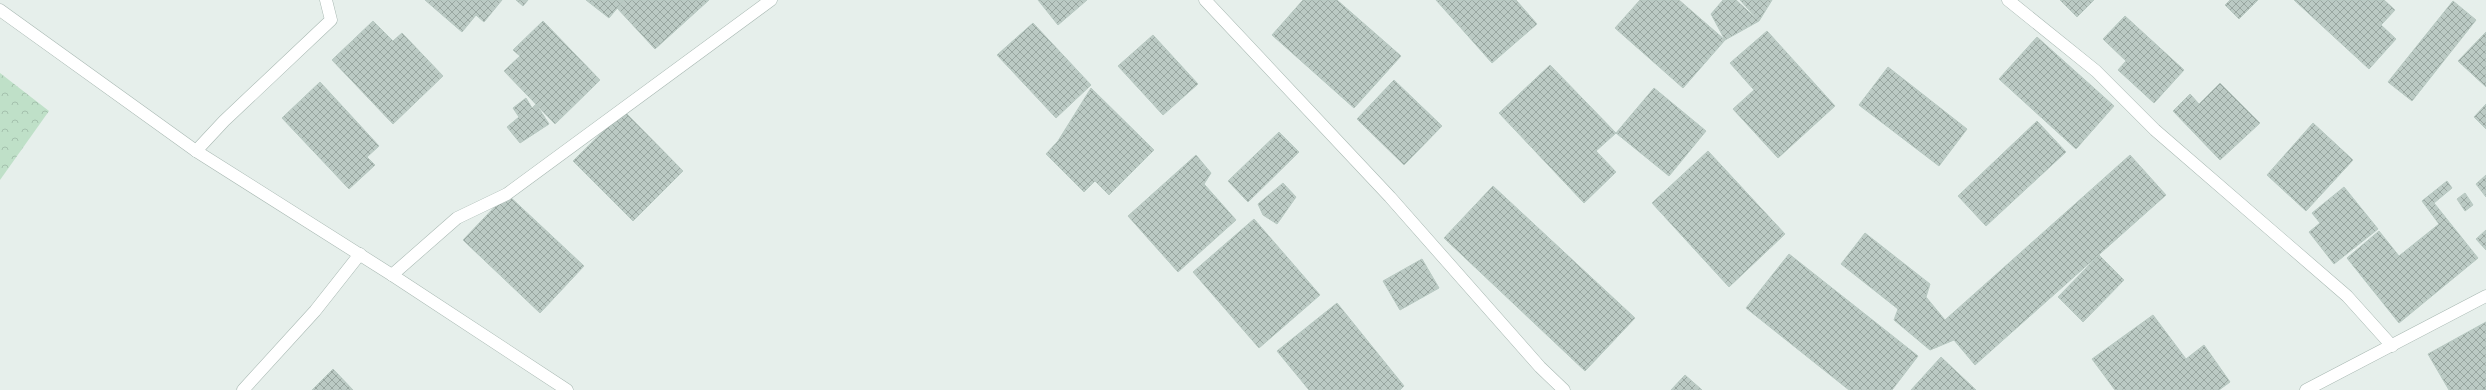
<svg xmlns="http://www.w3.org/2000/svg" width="2486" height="390" font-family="Raleway,sans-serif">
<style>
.park{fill:url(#park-crowns)}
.building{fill:url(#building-cross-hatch);stroke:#b8c9c2}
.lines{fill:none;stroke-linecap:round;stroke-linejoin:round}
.minor-casing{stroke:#a8b8b2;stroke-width:13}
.tertiary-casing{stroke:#a8b8b2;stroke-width:13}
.minor{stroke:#fff;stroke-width:12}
.tertiary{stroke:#fff;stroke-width:12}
</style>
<defs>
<pattern id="park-crowns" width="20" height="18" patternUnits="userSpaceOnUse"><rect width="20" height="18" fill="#bfe0c8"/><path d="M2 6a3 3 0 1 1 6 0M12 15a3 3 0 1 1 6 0" fill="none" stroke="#a4c1ad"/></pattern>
<pattern id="building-cross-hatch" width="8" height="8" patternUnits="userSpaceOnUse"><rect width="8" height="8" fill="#bbcac4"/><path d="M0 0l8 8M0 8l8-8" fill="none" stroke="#98a6a0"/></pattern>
</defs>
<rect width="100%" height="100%" fill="#e6efeb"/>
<!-- park -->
<path class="park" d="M0,73L49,111L0,180Z"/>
<!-- building -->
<g class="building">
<path d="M425,0H502L484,22L476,15L462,32Z"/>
<path d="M516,0H528L523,6Z"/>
<path d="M586,0H624L609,18Z"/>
<path d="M624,0H709L655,49L617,8Z"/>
<path d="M1038,0H1087L1058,25Z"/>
<path d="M1303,0H1337L1401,56L1354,108L1272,35Z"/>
<path d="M1436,0H1516L1537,24L1492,63Z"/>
<path d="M1640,0H1679L1725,40L1683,88L1615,28Z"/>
<path d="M1723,0H1736L1759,21L1725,40L1711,14Z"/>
<path d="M1740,0H1772L1759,21Z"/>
<path d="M2060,0H2094L2077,17Z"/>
<path d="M2230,0H2258L2239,19L2225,5Z"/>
<path d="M2294,0H2384L2395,10L2381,25L2396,39L2369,69Z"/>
<path d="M2453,1L2476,20L2412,101L2388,82Z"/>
<path d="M2125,16L2184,70L2154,103L2118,70L2126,61L2103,39Z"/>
<path d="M373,21L393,41L402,33L443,76L393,124L332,60Z"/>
<path d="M543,21L600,80L555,124L504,71L520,56L513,50Z"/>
<path d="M1033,23L1091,85L1056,118L997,55Z"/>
<path d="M1767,31L1835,106L1778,158L1733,109L1754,90L1730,63Z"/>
<path d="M2486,32V87L2458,61Z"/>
<path d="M1153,35L1198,84L1163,115L1118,66Z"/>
<path d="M2037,37L2114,106L2076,149L1999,79Z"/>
<path d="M1550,65L1616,133L1596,151L1616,172L1584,203L1499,113Z"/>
<path d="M1888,67L1967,129L1939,166L1859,105Z"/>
<path d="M1394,80L1442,126L1404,165L1357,119Z"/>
<path d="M320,82L379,146L367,157L375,165L349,189L282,118Z"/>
<path d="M2220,83L2260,123L2220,160L2173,111L2190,94L2199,104Z"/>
<path d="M1091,88L1154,150L1109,195L1095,181L1084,192L1046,154L1058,141Z"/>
<path d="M1654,88L1706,131L1669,176L1616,133Z"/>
<path d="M526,98L532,108L536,104L549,124L520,143L507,127L519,117L513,108Z"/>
<path d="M2486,104V129L2474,117Z"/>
<path d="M624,111L683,171L633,221L573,161Z"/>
<path d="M2037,121L2066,152L1986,226L1958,196Z"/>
<path d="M2313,123L2353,160L2306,211L2267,175Z"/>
<path d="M1279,132L1299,152L1248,202L1228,181Z"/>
<path d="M1708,151L1785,234L1729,287L1652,203Z"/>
<path d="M1196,155L1211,173L1204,184L1236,220L1178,272L1128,216Z"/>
<path d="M2130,155L2166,195L1975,365L1954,340L1930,350L1894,320L1898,309L1841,264L1865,233L1930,284L1926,297L1945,320Z"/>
<path d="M2486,175V197L2476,184Z"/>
<path d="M2447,181L2452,188L2434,203L2478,258L2399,323L2347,258L2379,231L2399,256L2439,224L2422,201Z"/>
<path d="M1283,183L1296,197L1277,224L1263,215L1258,204Z"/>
<path d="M1493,186L1635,318L1585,371L1444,238Z"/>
<path d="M2344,187L2378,229L2334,264L2309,232L2320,223L2312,213Z"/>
<path d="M2465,193L2473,205L2465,211L2457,199Z"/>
<path d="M507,194L584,266L540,313L463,240Z"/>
<path d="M1254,219L1320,295L1259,348L1193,272Z"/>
<path d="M2486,230V250L2476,239Z"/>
<path d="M1789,254L1918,356L1892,390H1849L1746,308Z"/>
<path d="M2099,255L2124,280L2083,322L2058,297Z"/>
<path d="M1422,259L1439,288L1400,310L1383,281Z"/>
<path d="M1337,303L1404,386L1400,390H1309L1277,351Z"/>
<path d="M2153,315L2186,359L2204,345L2230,382L2219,390H2115L2092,359Z"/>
<path d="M2486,322V390H2449L2428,354Z"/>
<path d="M1941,357L1976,390H1911Z"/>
<path d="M333,369L353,390H312Z"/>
<path d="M1685,375L1702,390H1671Z"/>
</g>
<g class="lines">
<!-- minor casing -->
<g class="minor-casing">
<g id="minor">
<path d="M1205,0L1390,197L1540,367L1564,390"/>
<path d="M2008,0L2096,71L2155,130L2347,296L2392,346"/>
<path d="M196,151L224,121L331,20L326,0"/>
<path d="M392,275L457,218L507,194L771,0"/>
<path d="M243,390L315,311L360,254"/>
</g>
</g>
<!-- tertiary casing -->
<g class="tertiary-casing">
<g id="tertiary">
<path d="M0,10L196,151L392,275L567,390"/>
<path d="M2306,390L2486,296"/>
</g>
</g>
<!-- minor -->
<use href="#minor" class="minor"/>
<!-- tertiary -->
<use href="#tertiary" class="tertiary"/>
</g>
</svg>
